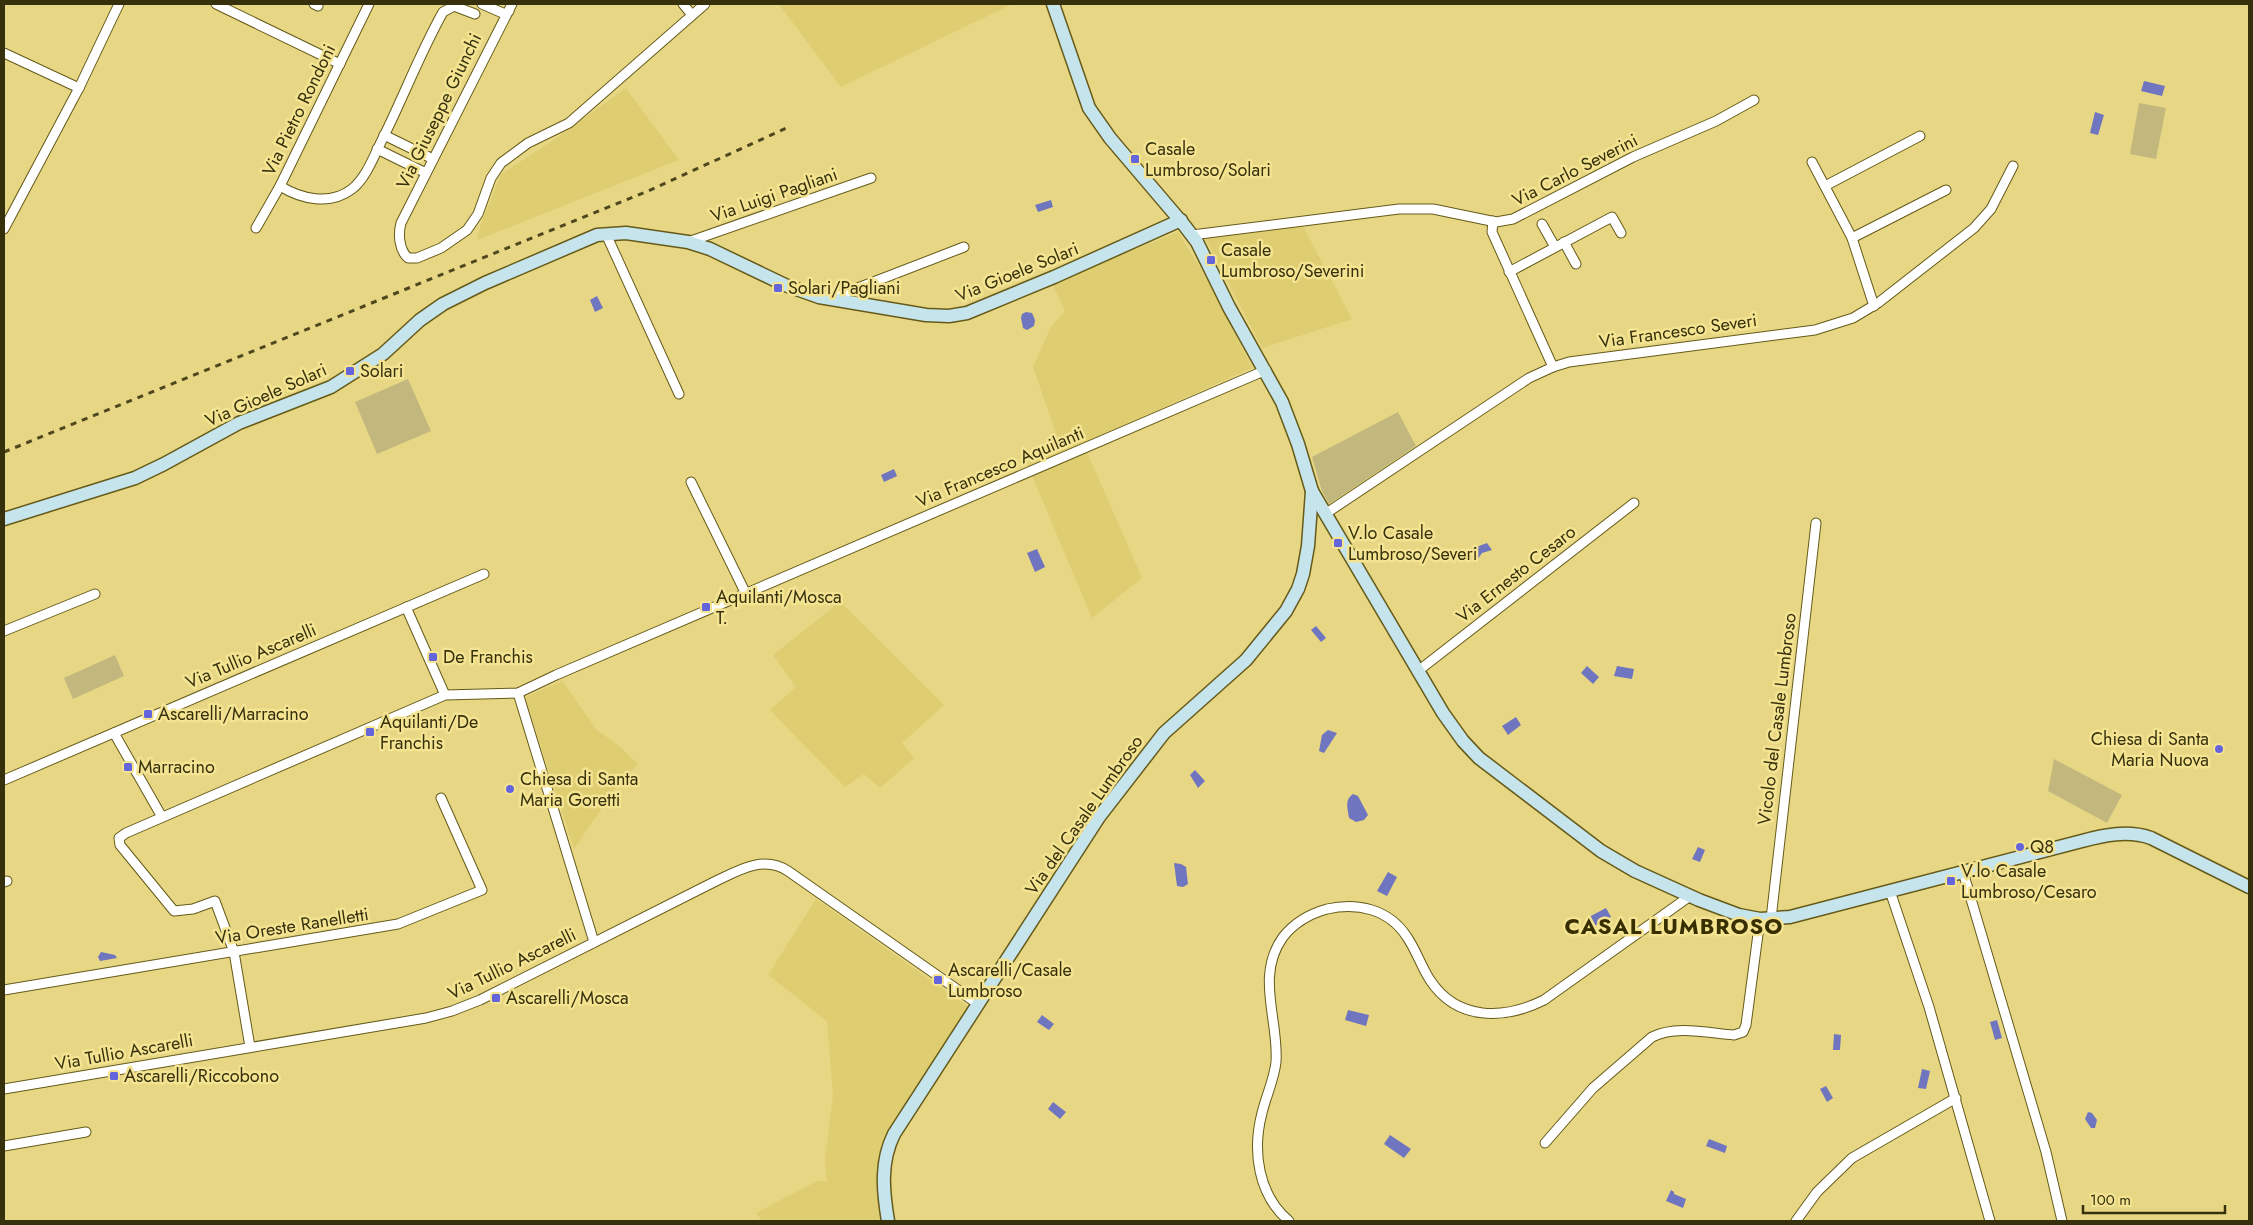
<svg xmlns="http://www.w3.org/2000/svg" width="2253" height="1225" font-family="Jost,sans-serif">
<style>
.built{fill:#decd71}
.green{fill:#c2b87d}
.water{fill:#6f75be}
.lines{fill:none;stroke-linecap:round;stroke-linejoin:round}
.street-casing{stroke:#655a19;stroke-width:11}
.secondary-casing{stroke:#655a19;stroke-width:15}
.street{stroke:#fff;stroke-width:9}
.secondary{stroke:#c5e4ec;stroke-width:12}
.rail{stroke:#4f471e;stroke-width:3;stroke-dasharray:6 6;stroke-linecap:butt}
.poi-dot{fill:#6464dd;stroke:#f4e492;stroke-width:2}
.labels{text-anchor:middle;stroke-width:5;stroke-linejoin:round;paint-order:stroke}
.street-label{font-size:18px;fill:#36300d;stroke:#f4e492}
.poi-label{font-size:18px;fill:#36300d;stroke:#f4e492;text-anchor:start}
.district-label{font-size:22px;font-weight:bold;letter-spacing:1px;fill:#372f01;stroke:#f4e492}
</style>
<rect width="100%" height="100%" fill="#e7d785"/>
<!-- built -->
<g class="built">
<path d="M779,4H1012L841,87Z"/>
<path d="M626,88L679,160L477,240L481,224L501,174L555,139Z"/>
<path d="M1302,224L1352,319L1262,348L1205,238Z"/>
<path d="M1178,232L1211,286L1252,368L1083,443L1142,578L1092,618L1027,464L1061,448L1033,367L1051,327L1065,311L1052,283Z"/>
<path d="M840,602L944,705L902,743L914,758L880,788L864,774L845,787L770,710L796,687L773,655Z"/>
<path d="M562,681L597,730L619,746L638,764L614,790L574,849L525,697Z"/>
<path d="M816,899L970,1008L892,1125L880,1152L876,1188L882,1221H762L756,1213L817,1181H827L825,1158L833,1095L827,1021L768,975Z"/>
</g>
<!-- green -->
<g class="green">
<path d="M2139,103L2166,108L2156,159L2130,154Z"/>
<path d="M408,379L431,431L377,454L355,402Z"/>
<path d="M1398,412L1416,446L1329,504L1322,491L1312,457Z"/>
<path d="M115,655L124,676L73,699L64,678Z"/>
<path d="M2054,759L2122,795L2107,823L2048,791Z"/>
</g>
<!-- water -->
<g class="water">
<path d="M2144,81L2165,86L2162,96L2141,91Z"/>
<path d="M2095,112L2104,115L2098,135L2090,133Z"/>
<path d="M1051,200L1053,207L1038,212L1035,205Z"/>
<path d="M597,296L603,308L595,312L590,300Z"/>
<path d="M1026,312L1032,313L1035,320L1034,326L1027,330L1023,328L1021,318L1022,314Z"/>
<path d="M894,469L897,476L884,482L881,475Z"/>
<path d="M1487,543L1492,550L1482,553L1475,563L1470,559L1471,549Z"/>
<path d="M1037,549L1045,567L1035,572L1027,553Z"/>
<path d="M1316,626L1326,638L1321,642L1311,630Z"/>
<path d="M1587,666L1599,677L1593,684L1581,673Z"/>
<path d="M1617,666L1634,669L1632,679L1614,676Z"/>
<path d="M1516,717L1521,725L1508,735L1502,726Z"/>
<path d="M1328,730L1337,733L1324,753L1319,751L1322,735Z"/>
<path d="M1195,770L1205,781L1198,788L1190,775Z"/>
<path d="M1353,794L1358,796L1368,815L1364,820L1356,822L1349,818C1348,809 1344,800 1353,794Z"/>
<path d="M1698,847L1705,850L1700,862L1692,859Z"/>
<path d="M1174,863L1181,864L1186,867L1188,884L1183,887L1177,886Z"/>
<path d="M1388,872L1397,877L1387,896L1377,891Z"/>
<path d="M1606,908L1611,917L1594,926L1589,917Z"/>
<path d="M101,952L115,955L117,958L100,961L98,957Z"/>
<path d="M1348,1010L1369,1015L1366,1026L1345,1020Z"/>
<path d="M1042,1015L1054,1024L1049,1030L1037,1022Z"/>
<path d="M1997,1020L2002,1038L1995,1040L1990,1022Z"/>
<path d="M1834,1034L1841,1035L1840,1050H1833Z"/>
<path d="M1922,1069L1930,1071L1926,1089L1918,1088Z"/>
<path d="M1826,1086L1833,1098L1827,1102L1820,1089Z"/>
<path d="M1053,1102L1066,1112L1060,1119L1048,1109Z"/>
<path d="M2088,1112L2092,1113L2097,1120L2095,1128H2091L2085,1119Z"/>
<path d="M1390,1135L1411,1149L1404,1158L1384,1144Z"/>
<path d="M1709,1139L1727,1146L1725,1153L1706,1146Z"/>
<path d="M1671,1190L1674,1192V1194L1686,1199L1683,1208L1666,1201Z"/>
</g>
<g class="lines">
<!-- street casing -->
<g class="street-casing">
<g id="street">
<path d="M216,4L340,64"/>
<path d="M314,4L318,6"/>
<path d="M482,4L505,14L509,11"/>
<path d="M512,4L401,223C398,234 399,250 408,258H417L441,248L467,230L478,214L491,178L501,163L528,143L569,123L705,4"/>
<path d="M683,4L692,15"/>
<path d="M4,53L79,88"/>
<path d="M384,135L433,159"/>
<path d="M377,149L426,173"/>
<path d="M1812,162L1852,238L1874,306"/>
<path d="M280,186C301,199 330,206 352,189C366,178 374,156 382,140C403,98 420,53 443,12L454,6L475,14"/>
<path d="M1825,186L1920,136"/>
<path d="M1493,221L1492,232L1553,367"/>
<path d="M1542,224L1555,247"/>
<path d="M256,228L280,186L369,4"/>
<path d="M4,229L79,88L119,4"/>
<path d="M606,234L679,394"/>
<path d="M1192,235L1399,209H1433L1496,222L1513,219L1633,157L1716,121L1754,100"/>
<path d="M1852,238L1946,190"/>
<path d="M688,242L871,178"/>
<path d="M1564,242L1576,264"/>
<path d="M1509,272L1612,217L1621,233"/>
<path d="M832,298L964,247"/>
<path d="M691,482L746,594"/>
<path d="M1325,514L1529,378L1553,367L1569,362L1815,330L1853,318L1878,303L1974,228L1991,209L2013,166"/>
<path d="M406,607L445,695"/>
<path d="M4,631L95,594"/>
<path d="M1418,671L1634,503"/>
<path d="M518,693L594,942"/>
<path d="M114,733L162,817"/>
<path d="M4,780L484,574"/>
<path d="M1963,872L2046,1152L2062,1221"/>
<path d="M4,882L7,881"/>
<path d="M1890,891L1929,1007L1990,1221"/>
<path d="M1771,919L1816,523"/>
<path d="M4,990L398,924L482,890L441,798"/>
<path d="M250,1047L234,952L215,901L193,909L174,911L120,845L119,838L126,833L445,695L518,693L556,675L1266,370"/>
<path d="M4,1089L426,1018L452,1011L480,1000L716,881C739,870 764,855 788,871L978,1004"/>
<path d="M1545,1143L1593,1088L1652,1037C1676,1025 1708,1033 1734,1035L1743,1032L1746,1025L1760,919"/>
<path d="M4,1146L86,1132"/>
<path d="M1289,1221C1258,1195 1252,1151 1262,1113C1266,1096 1274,1080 1276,1062C1279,1020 1255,976 1283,937C1294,923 1309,914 1327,909C1357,902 1389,909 1407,937C1416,950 1421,966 1430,980C1457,1021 1504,1020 1544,1000L1690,896"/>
<path d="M1796,1221L1817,1192L1852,1158L1956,1098"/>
</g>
</g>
<!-- secondary casing -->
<g class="secondary-casing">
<g id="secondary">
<path d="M1312,491L1443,713L1463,741L1479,758L1601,851L1635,871L1699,900L1739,915L1760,919L1790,917L2082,841C2104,835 2128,830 2151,838L2249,887"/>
<path d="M4,519L135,478L164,464L239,423L331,387L383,354L420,320L443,304L485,283L597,235L626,233L688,242L710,249L785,285L819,297L926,315L949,316L967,313L1054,277L1181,220"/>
<path d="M888,1221C883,1191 880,1162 894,1134L1099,817L1164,733L1246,660L1286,611L1298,589L1303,574L1308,546L1312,491L1298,444L1282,402L1229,307L1197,242L1184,225L1110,138L1089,108L1053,4"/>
</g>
</g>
<!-- street -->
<use href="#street" class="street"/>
<!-- secondary -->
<use href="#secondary" class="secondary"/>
<!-- rail -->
<path class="rail" d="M4,452L648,191L791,126"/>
</g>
<!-- markers -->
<g class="poi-dot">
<rect x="1130" y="154" width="10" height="10" rx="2.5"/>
<rect x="1206" y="255" width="10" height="10" rx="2.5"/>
<rect x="773" y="283" width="10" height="10" rx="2.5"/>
<rect x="345" y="366" width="10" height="10" rx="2.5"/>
<rect x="1333" y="538" width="10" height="10" rx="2.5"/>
<rect x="701" y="602" width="10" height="10" rx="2.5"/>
<rect x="428" y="652" width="10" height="10" rx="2.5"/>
<rect x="143" y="709" width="10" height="10" rx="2.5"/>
<rect x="365" y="727" width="10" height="10" rx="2.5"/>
<circle cx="2219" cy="749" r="5"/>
<rect x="123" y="762" width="10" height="10" rx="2.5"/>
<circle cx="510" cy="789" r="5"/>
<circle cx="2020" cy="847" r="5"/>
<rect x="1946" y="876" width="10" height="10" rx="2.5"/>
<rect x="933" y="975" width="10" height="10" rx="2.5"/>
<rect x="491" y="993" width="10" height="10" rx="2.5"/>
<rect x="109" y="1071" width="10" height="10" rx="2.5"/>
</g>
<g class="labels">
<!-- street labels -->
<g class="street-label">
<text transform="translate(299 110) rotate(-64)" y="6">Via Pietro Rondoni</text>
<text transform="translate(439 111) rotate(-64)" y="6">Via Giuseppe Giunchi</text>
<text transform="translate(1575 170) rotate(-27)" y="6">Via Carlo Severini</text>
<text transform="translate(774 195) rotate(-19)" y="6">Via Luigi Pagliani</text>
<text transform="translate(1017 272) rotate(-22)" y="6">Via Gioele Solari</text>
<text transform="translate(1678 331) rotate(-8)" y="6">Via Francesco Severi</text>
<text transform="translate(266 395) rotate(-24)" y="6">Via Gioele Solari</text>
<text transform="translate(1000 467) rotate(-23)" y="6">Via Francesco Aquilanti</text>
<text transform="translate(1516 574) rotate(-38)" y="6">Via Ernesto Cesaro</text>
<text transform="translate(251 656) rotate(-23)" y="6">Via Tullio Ascarelli</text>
<text transform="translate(1777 719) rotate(-83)" y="6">Vicolo del Casale Lumbroso</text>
<text transform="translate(1084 815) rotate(-55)" y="6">Via del Casale Lumbroso</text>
<text transform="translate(292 926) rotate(-9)" y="6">Via Oreste Ranelletti</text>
<text transform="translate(512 964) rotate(-26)" y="6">Via Tullio Ascarelli</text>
<text transform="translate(124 1052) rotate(-10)" y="6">Via Tullio Ascarelli</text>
</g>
<!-- poi labels -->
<g class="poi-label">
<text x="1145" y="155">Casale<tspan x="1145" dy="21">Lumbroso/Solari</tspan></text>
<text x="1221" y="256">Casale<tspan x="1221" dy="21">Lumbroso/Severini</tspan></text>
<text x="788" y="294">Solari/Pagliani</text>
<text x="360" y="377">Solari</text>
<text x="1348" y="539">V.lo Casale<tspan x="1348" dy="21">Lumbroso/Severi</tspan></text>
<text x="716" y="603">Aquilanti/Mosca<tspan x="716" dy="21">T.</tspan></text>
<text x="443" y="663">De Franchis</text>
<text x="158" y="720">Ascarelli/Marracino</text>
<text x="380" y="728">Aquilanti/De<tspan x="380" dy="21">Franchis</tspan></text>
<text x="2209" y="745" text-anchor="end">Chiesa di Santa<tspan x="2209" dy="21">Maria Nuova</tspan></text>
<text x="138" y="773">Marracino</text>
<text x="520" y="785">Chiesa di Santa<tspan x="520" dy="21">Maria Goretti</tspan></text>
<text x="2030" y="853">Q8</text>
<text x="1961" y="877">V.lo Casale<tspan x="1961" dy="21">Lumbroso/Cesaro</tspan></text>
<text x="948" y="976">Ascarelli/Casale<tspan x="948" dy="21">Lumbroso</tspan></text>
<text x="506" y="1004">Ascarelli/Mosca</text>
<text x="124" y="1082">Ascarelli/Riccobono</text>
</g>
<!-- district labels -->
<g class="district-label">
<text x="1674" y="934">CASAL LUMBROSO</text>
</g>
</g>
<!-- border -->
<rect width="2253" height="1225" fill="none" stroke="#36300d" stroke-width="10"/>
<!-- scale -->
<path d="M2083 1205v8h142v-8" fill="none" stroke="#36300d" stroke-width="2.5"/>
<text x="2090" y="1205" font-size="15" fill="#36300d" stroke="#f4e492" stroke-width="4" paint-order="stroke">100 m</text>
</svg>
